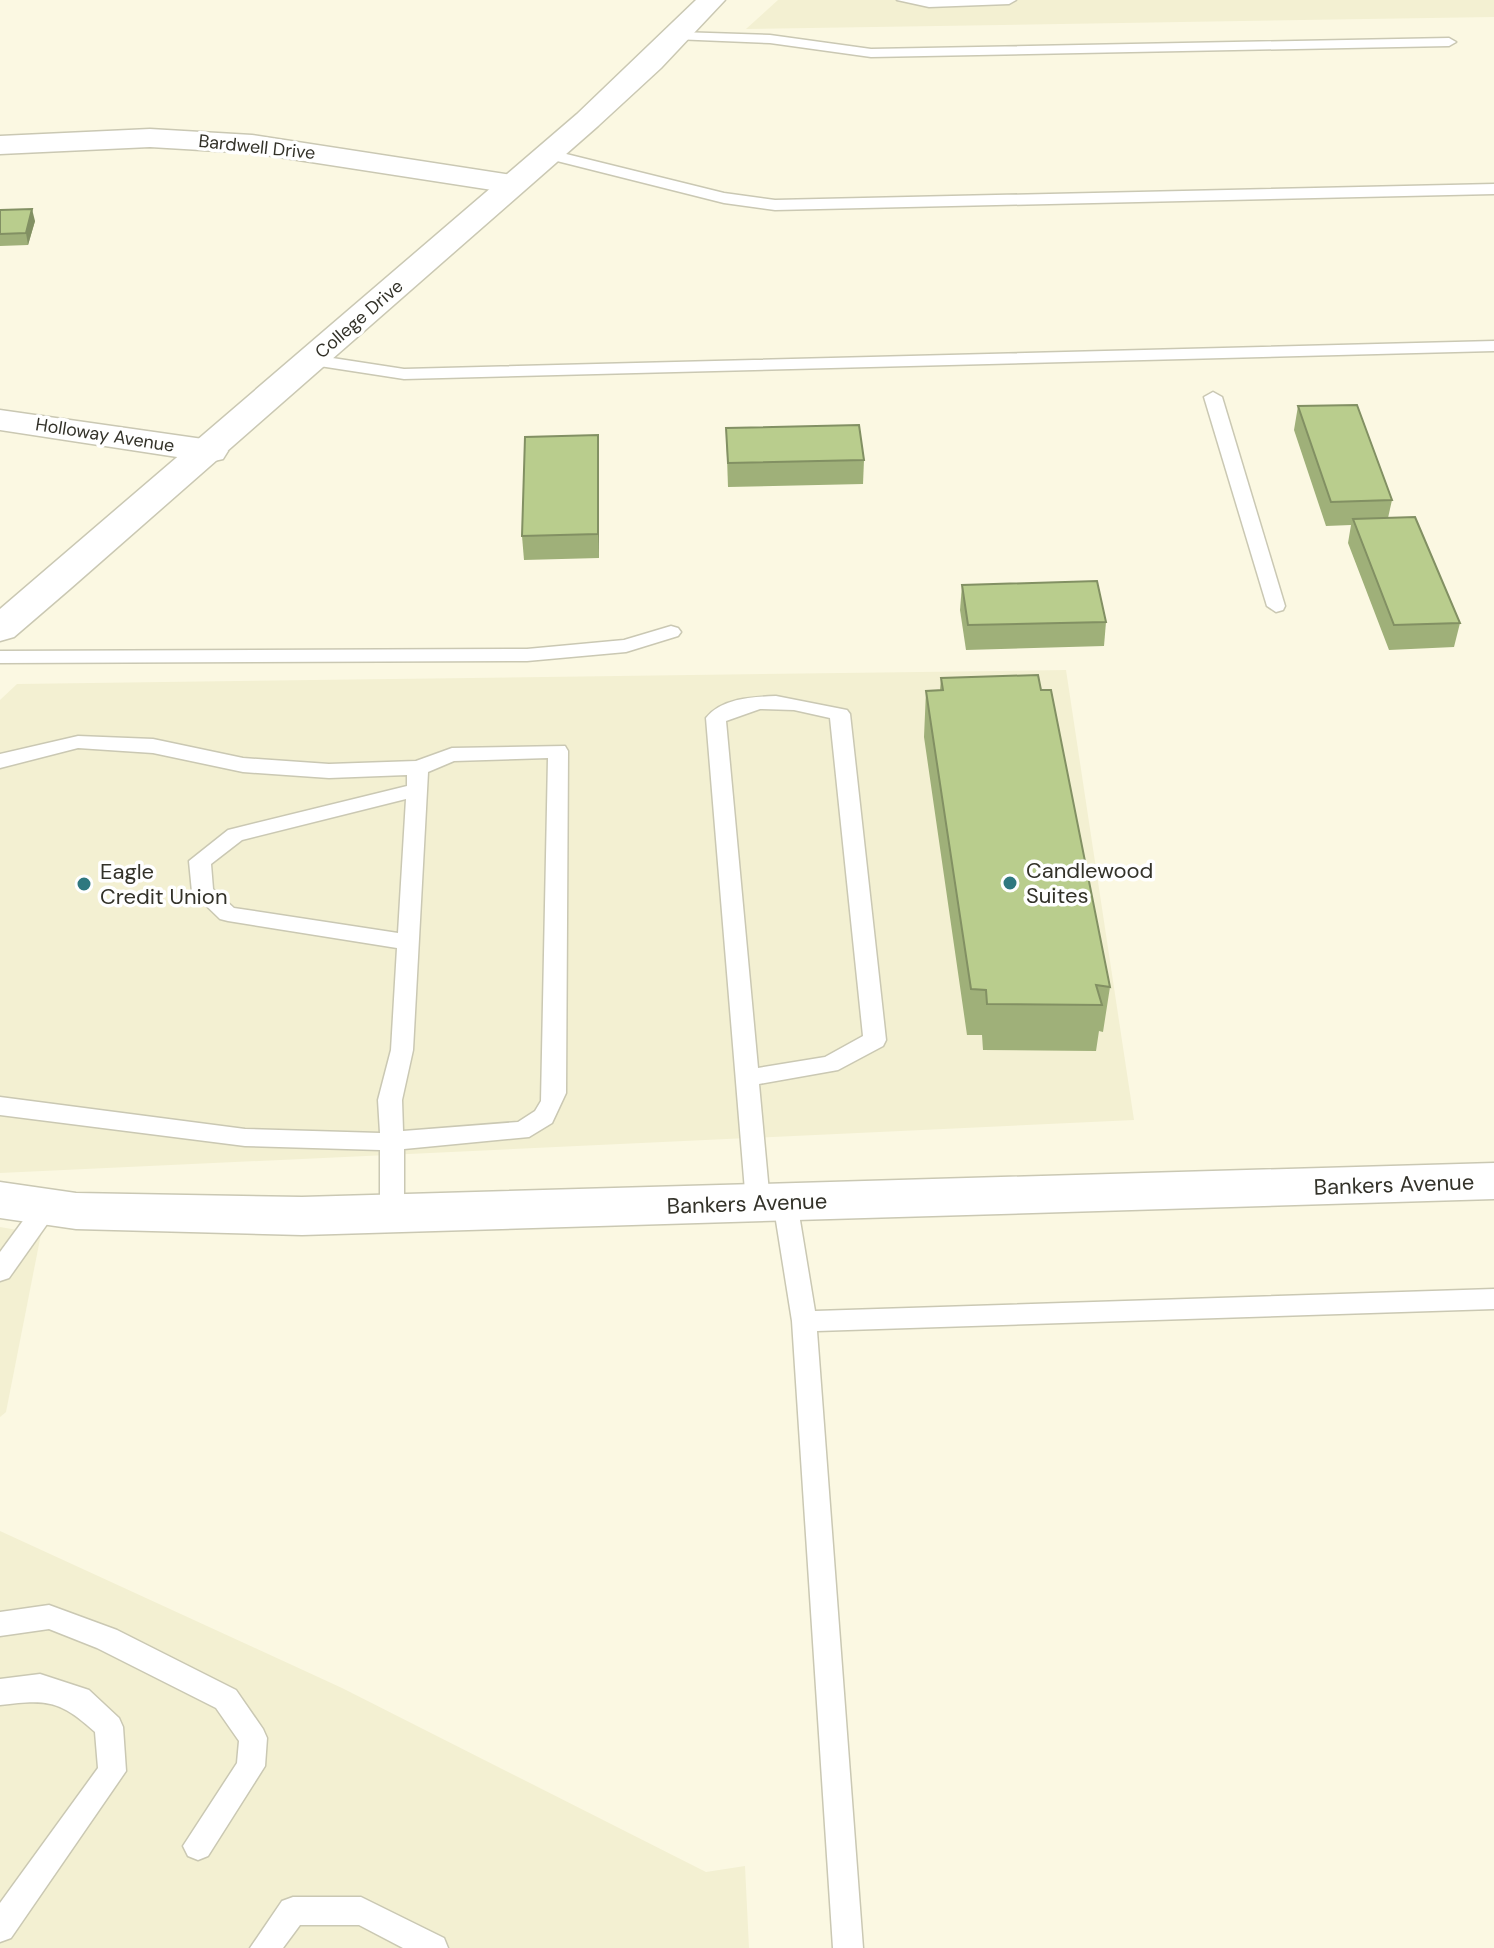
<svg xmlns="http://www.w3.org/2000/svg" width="1494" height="1948" font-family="'DM Sans',sans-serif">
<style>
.built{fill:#f3f0d2}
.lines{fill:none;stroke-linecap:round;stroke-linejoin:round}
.lane-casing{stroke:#cac8b3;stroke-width:3}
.street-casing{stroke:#cac8b3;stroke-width:3}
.secondary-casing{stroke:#cac8b3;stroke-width:3}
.lane{fill:#fff;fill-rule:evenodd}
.street{fill:#fff;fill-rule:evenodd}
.secondary{fill:#fff;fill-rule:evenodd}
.wall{fill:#9fb079}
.shaded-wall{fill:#829063}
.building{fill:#b9cd8d;stroke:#829063;stroke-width:2}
.poi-dot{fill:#2f787f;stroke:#fff;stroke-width:3}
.labels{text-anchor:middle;stroke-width:7;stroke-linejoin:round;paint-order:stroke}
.far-street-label{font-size:18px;fill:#333229;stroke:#fff}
.poi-label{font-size:22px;fill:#333229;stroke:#fff;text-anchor:start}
.street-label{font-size:22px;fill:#333229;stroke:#fff}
</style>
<rect width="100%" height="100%" fill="#fbf8e2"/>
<!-- built -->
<g class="built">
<path d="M778,0H1494V17L746,29Z"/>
<path d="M1066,670L1134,1120L0,1173V700L17,684Z"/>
<path d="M0,1227L41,1234L6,1412L0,1417Z"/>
<path d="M0,1531L342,1688L706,1872L745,1866L749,1948H0Z"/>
</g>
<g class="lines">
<!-- lane casing -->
<g class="lane-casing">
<g id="lane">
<path d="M897,0H1016L1009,4L929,7Z"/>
<path d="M679,32L770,35L871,49L1449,38L1456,42L1449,46L871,57L770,43L674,39L672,36Z"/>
<path d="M546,149L724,193L775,200L1494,184V194L775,210L724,203L541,157V151Z"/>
<path d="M1494,341V351L404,379L313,365L305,360L313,355L404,369Z"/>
<path d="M1213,392L1222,397L1285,606L1283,610L1276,612L1267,606L1204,397Z"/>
<path d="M671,626L678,628L681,632L678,636L626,652L527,661L0,663V651L527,649L624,640Z"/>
<path d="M776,696L847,710L850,714L886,1040L883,1046L838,1070L759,1084L770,1203L766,1209H750L746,1203L706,718C722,698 753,697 776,696ZM760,709L794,710L830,718L863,1036L825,1057L758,1068L726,721Z"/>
<path d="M78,736L153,739L243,758L329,764L416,761L452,748L565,746L568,751L566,1093L552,1123L529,1137L404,1149V1213L400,1220H384L380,1213V1150L245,1146L0,1115V1097L245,1129L380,1133L378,1100L391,1050L397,948L228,921L220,919L192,892L189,861L228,830L407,786V775L329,778L243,772L153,753L78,748L0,768V754ZM548,758L541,1101L535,1111L518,1122L403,1131L402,1100L413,1050L428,772L454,761ZM406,799L398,933L234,908L213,889L211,864L242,840Z"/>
<path d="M785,1193L793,1196L797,1202L815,1311L1494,1289V1309L817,1331L863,1948H833L792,1321L773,1202L777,1196Z"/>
<path d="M47,1197L55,1199L59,1206L55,1213L9,1278L0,1281V1252L39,1199Z"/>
<path d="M49,1605L117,1630L236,1690L263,1729L267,1738L265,1766L208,1856L198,1860L188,1856L183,1846L237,1763L239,1741L216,1708L97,1648L49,1629L0,1636V1612Z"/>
<path d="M40,1674L89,1690L119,1718L123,1727L126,1771L11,1938L0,1942V1903L98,1768L95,1732C60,1700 47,1699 0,1705V1679Z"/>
<path d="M293,1897H361L444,1938L448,1948H403L359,1925H300L283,1948H250L282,1901Z"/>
</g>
</g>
<!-- street casing -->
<g class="street-casing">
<g id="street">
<path d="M150,129L252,135L512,175L523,177L527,184L523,191L512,193L252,153L150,147L0,154V136Z"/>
<path d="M0,410L210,440L223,443L228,451L223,459L210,462L0,430Z"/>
<path d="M1494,1163V1199L302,1235L76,1229L0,1218V1182L76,1193L302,1197Z"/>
</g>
</g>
<!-- secondary casing -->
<g class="secondary-casing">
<path id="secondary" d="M696,0H725L661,68L598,126L71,588L14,637L0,641V609L577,114Z"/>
</g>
<!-- lane -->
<use href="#lane" class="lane"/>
<!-- street -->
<use href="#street" class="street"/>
<!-- secondary -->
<use href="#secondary" class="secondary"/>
</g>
<!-- wall -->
<g class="wall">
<path d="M0,210L35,221L28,245L0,246Z"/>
<path d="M1298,406L1392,500L1388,518L1460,623L1454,647L1389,650L1348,543L1351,525L1326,526L1294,430Z"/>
<path d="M726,428L864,460L863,484L728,487Z"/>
<path d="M598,435L599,558L524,560L522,536Z"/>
<path d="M962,585L1106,622L1104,646L966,650L960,610Z"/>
<path d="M941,678L1110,987L1103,1032L1099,1031L1096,1051L983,1050L982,1035H967L924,737L926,691L940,690Z"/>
</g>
<!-- shaded-wall -->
<g class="shaded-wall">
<path d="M32,209L35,221L28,245L26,233Z"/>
<path d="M598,435L599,459V558L598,534Z"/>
</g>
<!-- building -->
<g class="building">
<path d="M32,209L26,233L0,234V210Z"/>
<path d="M1357,405L1392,500L1331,502L1298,406Z"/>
<path d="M859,425L864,460L728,463L726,428Z"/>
<path d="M598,435V534L522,536L525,437Z"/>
<path d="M1415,517L1460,623L1394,625L1353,519Z"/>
<path d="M1097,581L1106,622L968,625L962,585Z"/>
<path d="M1038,675L1041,690H1051L1110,987L1096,985L1102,1005L987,1004L986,990L971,989L926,691L943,690L941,678Z"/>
</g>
<!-- markers -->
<g class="poi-dot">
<circle cx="1010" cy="883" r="8"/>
<circle cx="84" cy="884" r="8"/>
</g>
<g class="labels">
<!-- far-street labels -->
<g class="far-street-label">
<text transform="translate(257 147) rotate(6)" y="6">Bardwell Drive</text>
<text transform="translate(359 319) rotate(-41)" y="6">College Drive</text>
<text transform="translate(105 435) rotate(9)" y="6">Holloway Avenue</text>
</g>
<!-- poi labels -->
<g class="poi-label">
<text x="1026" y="878">Candlewood<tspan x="1026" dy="25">Suites</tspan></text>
<text x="100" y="879">Eagle<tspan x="100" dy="25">Credit Union</tspan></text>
</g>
<!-- street labels -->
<g class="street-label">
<text transform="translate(1394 1184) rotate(-2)" y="8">Bankers Avenue</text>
<text transform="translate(747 1203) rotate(-2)" y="8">Bankers Avenue</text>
</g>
</g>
</svg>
